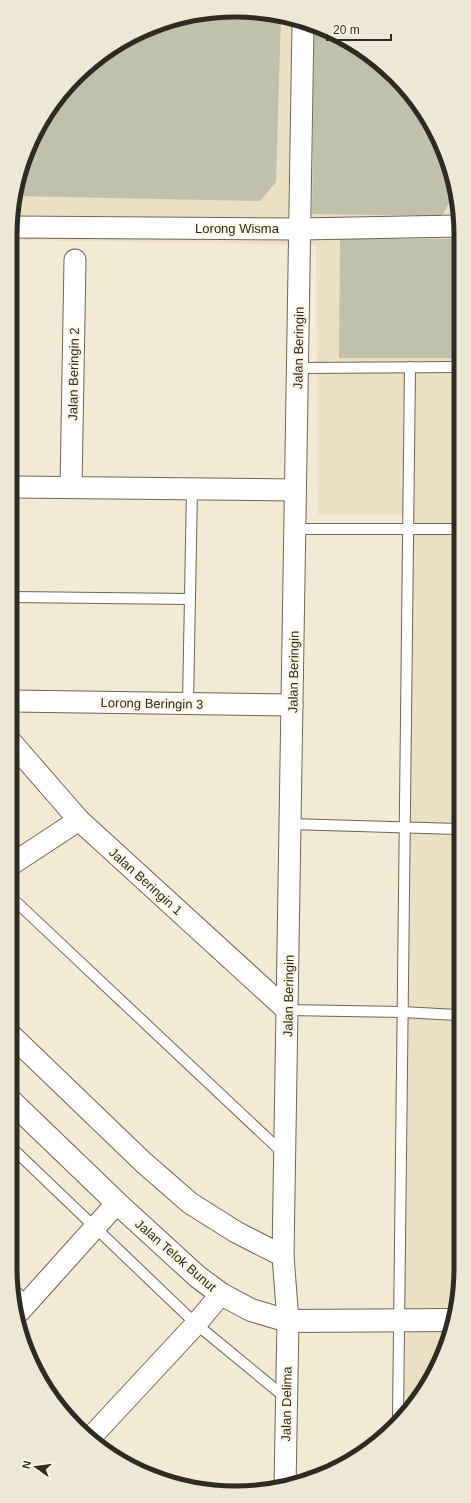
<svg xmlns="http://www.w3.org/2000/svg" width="471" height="1503" font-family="Arial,sans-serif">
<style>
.built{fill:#ebe0c3}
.building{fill:#c0c1ab}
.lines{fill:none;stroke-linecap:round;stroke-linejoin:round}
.service-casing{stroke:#6f6855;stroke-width:12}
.minor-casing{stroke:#6f6855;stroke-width:23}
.tertiary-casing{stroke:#6f6855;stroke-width:24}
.service{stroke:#fff;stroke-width:10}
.minor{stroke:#fff;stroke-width:21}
.tertiary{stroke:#fff;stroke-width:22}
.labels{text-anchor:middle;stroke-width:4;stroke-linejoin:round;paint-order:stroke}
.street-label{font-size:13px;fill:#2e2b23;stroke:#fef7e6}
.rim{fill:none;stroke:#2e2b23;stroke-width:5}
</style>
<rect width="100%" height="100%" fill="#f2ead4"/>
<!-- built -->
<path class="built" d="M192,14H280L348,40L405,87L438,136L459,206L457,1312L423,1393L394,1422L408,515H318L316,245L14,240V191Z"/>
<!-- building -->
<g class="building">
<path d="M192,14L281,15L276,182L260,201L14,196V191L48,110L110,48Z"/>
<path d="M314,27L348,40L405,87L438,136L450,175L449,203L442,216L312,214Z"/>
<path d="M340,238L459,239V358H339Z"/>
</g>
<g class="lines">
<!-- service casing -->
<g class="service-casing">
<g id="service">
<path d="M298,368L459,367"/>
<path d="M295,529H458"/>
<path d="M13,597L190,599"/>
<path d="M188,703L192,489"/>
<path d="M290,824L458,829"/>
<path d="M12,898L284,1154"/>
<path d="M287,1010L402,1012L457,1015"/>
<path d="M10,1146L196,1324L286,1398"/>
<path d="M14,1290L27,1302"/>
<path d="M398,1418L410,367"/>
</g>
</g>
<!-- minor casing -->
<g class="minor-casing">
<g id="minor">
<path d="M14,227L300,229L459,226"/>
<path d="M13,487L295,490"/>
<path d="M71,487L75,260"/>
<path d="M12,701L292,705"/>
<path d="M12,743L79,820L287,1010"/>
<path d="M12,864L79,820"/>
<path d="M11,1035L143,1162L190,1203L236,1232L283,1256"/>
<path d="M19,1312L117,1203"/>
<path d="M92,1436L196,1324L221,1294"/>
<path d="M285,1486L288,1321L283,1256L303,23"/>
</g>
</g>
<!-- tertiary casing -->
<g class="tertiary-casing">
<path id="tertiary" d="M11,1101L117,1203L198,1277L221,1294L251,1310L288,1321L453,1320"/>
</g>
<!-- service -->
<use href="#service" class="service"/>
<!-- minor -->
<use href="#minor" class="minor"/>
<!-- tertiary -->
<use href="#tertiary" class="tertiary"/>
</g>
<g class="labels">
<!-- street labels -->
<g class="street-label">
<text x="237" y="233">Lorong Wisma</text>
<text transform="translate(298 348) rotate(-89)" y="5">Jalan Beringin</text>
<text transform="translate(73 374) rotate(-89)" y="5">Jalan Beringin 2</text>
<text transform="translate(293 672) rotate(-89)" y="5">Jalan Beringin</text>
<text transform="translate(152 703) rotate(1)" y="5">Lorong Beringin 3</text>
<text transform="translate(146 881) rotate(42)" y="5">Jalan Beringin 1</text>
<text transform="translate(288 996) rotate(-89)" y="5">Jalan Beringin</text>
<text transform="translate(176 1255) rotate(41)" y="5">Jalan Telok Bunut</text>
<text transform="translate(286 1404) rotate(-89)" y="5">Jalan Delima</text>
</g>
</g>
<!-- crop -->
<path d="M0 0H471V1503H0ZM235 17H236A218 218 0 0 1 454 235V1268A218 218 0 0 1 236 1486H235A218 218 0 0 1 17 1268V235A218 218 0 0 1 235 17Z" fill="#ede7d6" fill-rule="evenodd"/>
<path class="rim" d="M235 17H236A218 218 0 0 1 454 235V1268A218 218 0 0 1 236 1486H235A218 218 0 0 1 17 1268V235A218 218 0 0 1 235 17Z"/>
<!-- north arrow -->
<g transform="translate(36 1467) rotate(284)" stroke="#fef7e6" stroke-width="3" paint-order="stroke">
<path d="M0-3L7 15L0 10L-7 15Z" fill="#2e2b23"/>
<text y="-6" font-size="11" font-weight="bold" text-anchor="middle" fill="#2e2b23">N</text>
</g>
<!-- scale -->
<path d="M327 34v6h64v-6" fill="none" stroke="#2e2b23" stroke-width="2"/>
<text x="333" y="34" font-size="12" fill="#2e2b23" stroke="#fef7e6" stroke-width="3" paint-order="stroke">20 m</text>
</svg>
